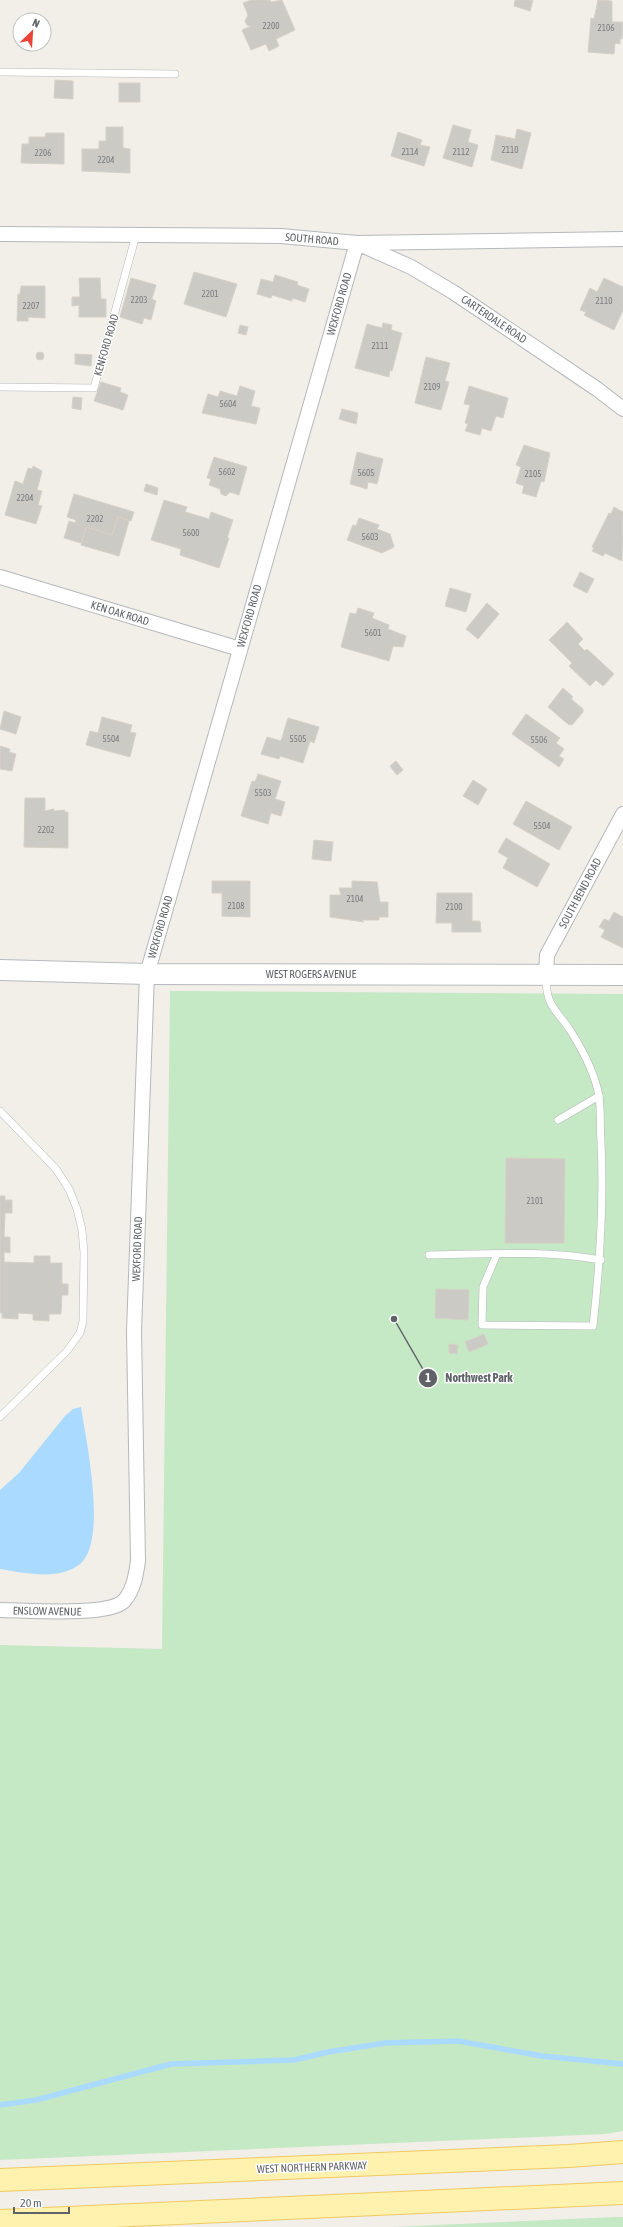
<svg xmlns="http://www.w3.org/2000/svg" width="623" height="2227" font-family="'Asap Condensed',sans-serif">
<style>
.green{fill:#c5e8c5}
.water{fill:#aadaff}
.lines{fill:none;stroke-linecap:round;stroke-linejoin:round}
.stream{stroke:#aadaff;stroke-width:5.5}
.building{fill:#cccac5;stroke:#d6d1c6}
.lane-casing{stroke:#b5b8bc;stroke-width:8}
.street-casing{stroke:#b5b8bc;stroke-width:16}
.secondary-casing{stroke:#b6babf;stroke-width:22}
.primary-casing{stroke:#f2c960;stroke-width:24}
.lane{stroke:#fff;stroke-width:7}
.street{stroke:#fff;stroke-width:14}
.secondary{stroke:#fff;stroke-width:20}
.primary{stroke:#fff2af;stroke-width:22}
.labels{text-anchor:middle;stroke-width:3;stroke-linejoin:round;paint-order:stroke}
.number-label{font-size:9px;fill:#7a7d7f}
.street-label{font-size:11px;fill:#5f6368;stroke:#fff}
.leader{fill:none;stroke:#5f6368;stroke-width:1.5}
.callout-dot{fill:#5f6368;stroke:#fff;stroke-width:1.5}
.mark-label{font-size:12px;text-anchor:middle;font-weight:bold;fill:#fff}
.callout-label{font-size:12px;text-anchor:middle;font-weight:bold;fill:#5f6368;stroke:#fff;stroke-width:3;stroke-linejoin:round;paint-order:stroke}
</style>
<rect width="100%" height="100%" fill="#f1efe8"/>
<!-- green -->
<g class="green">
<path d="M170,991L623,994V2131L605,2134L0,2160V1645L162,1649Z"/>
<path d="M616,2217H623V2227H392Z"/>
</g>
<!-- water -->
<path class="water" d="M81,1407C86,1440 108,1541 80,1564C58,1581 25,1573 0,1569V1490L19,1473L65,1416L73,1409Z"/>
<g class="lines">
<!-- stream -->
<path class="stream" d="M0,2105L36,2100L171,2064L294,2060L328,2052L385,2043L458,2041L542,2056L623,2064"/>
</g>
<!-- building -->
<g class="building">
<path d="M251,0H270L271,2L282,0L295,30L276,39L279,46L269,51L266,44L251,50L242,30L251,26L247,25L245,21L248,15L243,3Z"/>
<path d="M515,0H533L530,11L514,6Z"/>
<path d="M598,0L612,1V22H623L622,39H620V44L615,43L614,54L588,52L591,18L594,19Z"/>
<path d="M55,80L73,81V99L54,98Z"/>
<rect x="119" y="83" width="21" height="19"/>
<path d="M453,125L471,130L468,142L478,145L472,167L443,158Z"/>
<path d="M106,127H123V148L130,149V173L82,171V149H99V141H106Z"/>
<path d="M517,129L531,133L522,169L491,160L496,135L515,139Z"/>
<path d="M398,132L422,140L420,145L430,147L424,166L391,156Z"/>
<path d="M46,133H64V164L21,163L22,144H29V137H45Z"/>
<path d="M194,272L237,284L226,317L184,304Z"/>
<path d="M275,275L298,282L297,285L309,289L305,302L292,298V301L272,295L271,298L257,294L261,279L273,282Z"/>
<path d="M79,278H100L101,299H106V317H79V305L72,306V297H80Z"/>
<path d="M131,278L156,285L152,299L156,301L151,320L144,318L142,324L120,317Z"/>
<path d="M604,278L623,287V310L614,330L584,315L586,312L580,310L590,288L597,292Z"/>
<path d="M21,286H45V318L28,317V321H17L18,294H20Z"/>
<path d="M383,323L392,325L391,330L402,333L392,371L390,370L389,377L355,368L367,324L382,328Z"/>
<path d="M240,325L248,327L246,335L238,333Z"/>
<circle cx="40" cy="356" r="4"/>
<path d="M75,354L92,355L91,366L75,364Z"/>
<path d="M426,357L450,363L445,381L449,382L441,410L415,403Z"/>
<path d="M101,382L121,388L120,392L128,395L123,410L94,401Z"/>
<path d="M240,386L255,391L251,406L260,408L256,424L202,413L208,394L218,397L220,391L237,396Z"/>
<path d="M469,386L508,398L503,418L496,416L491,431L482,428L480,435L465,431L468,424L465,423L470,405L464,404Z"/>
<path d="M73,397L82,398L81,410L72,408Z"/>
<path d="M342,409L358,413L356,424L339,419Z"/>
<path d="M524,445L550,453L544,482L541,481L536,497L522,493L524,486L516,483L521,467L516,465Z"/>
<path d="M357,452L383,459L377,484L368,482L367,489L350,484Z"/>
<path d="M214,457L247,467L239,495L230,492L226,496L221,494L220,489L209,485L211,479L207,478Z"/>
<path d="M33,466L42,471L37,490L42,491L38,505L42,506L36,524L5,515L15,481L23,484L28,468L32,469Z"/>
<path d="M146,484L158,488L157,495L144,491Z"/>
<path d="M74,494L134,512L131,521L118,517L112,535L86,527L81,543L64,538L69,521L75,523L76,520L67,517Z"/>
<path d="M164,500L187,507L185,512L209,519L211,512L233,520L227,538H229L219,568L180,555L181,549L151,540Z"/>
<path d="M614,507L623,512L622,561L605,553L603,556L592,551L594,548L592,547L609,513L611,514Z"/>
<path d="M118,517L129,521L119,556L81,545L86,527L112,535Z"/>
<path d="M359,518L379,525L377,529L390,534L394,547L382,553L347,540L353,525L356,526Z"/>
<path d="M580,572L594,579L587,593L573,586Z"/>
<path d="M450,588L471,594L466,612L445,606Z"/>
<path d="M487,603L499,614L478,639L466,629Z"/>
<path d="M358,608L374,613L372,618L389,625L388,629L406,636L403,647L393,646L389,661L341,647L350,613L356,614Z"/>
<path d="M567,622L583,639L578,644L585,651L587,649L614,674L603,686L596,680L590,686L569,666L572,663L549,640Z"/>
<path d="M563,688L573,697L571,699L583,709V712L572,725L570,724L569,725L548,707Z"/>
<path d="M4,711L21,717L16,734L0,729Z"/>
<path d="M526,714L560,738L556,743L564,749L559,756L564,759L559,767L512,734Z"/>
<path d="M102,717L132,725L130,732L136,733L130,757L86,745L90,731L98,733Z"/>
<path d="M288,718L319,727L314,743L310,741L303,763L280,756L279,759L261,754L267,737L281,741Z"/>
<path d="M0,746L10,749L9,752L16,754L12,771L0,769Z"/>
<path d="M396,761L403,770L397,775L390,766Z"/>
<path d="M258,774L281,781L275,799L285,802L281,816L271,813L268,824L241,816L252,781L255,782Z"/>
<path d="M473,780L487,789L478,805L463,796Z"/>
<path d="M25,798H45V811L54,809V811L65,810L64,812H68V848L24,847Z"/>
<path d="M526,801L572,827L559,850L513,824Z"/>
<path d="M506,838L550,864L537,887L503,868L508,858L498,852Z"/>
<path d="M314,840L333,842L331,861L312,859Z"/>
<path d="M212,881H250V917L222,916V893H212Z"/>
<path d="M352,881L377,882L380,902H388V917H379V920H362L364,922L330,917V895H341L339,888H352Z"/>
<path d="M437,893H472V921H480L481,932H452V923H436Z"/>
<path d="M614,912L623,917V948L601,937L605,930L599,927L604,919L609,921Z"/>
<path d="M506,1158L565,1159L564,1243H505Z"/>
<path d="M0,1196H5V1200H12V1213H5L4,1237H10V1253L4,1252V1262L34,1263V1256H50V1263H62V1284H68V1295H62L61,1314H49V1321L33,1320V1314L18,1313V1319L2,1318V1313H0Z"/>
<path d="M436,1289L469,1290L468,1320L435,1318Z"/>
<path d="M484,1334L488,1344L469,1352L465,1342Z"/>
<path d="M449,1344L458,1345L457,1354L449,1353Z"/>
</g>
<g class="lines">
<!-- lane casing -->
<g class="lane-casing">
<g id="lane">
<path d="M0,72L175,74"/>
<path d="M0,387L94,388L136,235"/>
<path d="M0,1111L56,1169L69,1189L77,1209L82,1230L84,1253L83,1321L80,1333L67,1351L0,1417"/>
<path d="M558,1120L599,1096"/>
<path d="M497,1254L483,1287L482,1325L593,1326C600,1264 604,1204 601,1142C600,1127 601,1111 599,1096C595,1073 582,1049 570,1030C555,1008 546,1006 546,977"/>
<path d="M429,1255C487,1254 544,1250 601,1260"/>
</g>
</g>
<!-- street casing -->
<g class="street-casing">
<g id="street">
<path d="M0,234L281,236L357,243L623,239"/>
<path d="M0,577L240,649"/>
<path d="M546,974L547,955L623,814"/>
<path d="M0,1610C25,1610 108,1617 124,1601C134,1589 136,1575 138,1561L134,1331L147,974L357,243L411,267L453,292L597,389L623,409"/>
</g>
</g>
<!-- secondary casing -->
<g class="secondary-casing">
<path id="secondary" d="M0,970L147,974L623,975"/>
</g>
<!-- primary casing -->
<g class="primary-casing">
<g id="primary">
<path d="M0,2180L569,2156L623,2152"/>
<path d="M0,2221L623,2193"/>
</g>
</g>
<!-- lane -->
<use href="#lane" class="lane"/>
<!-- street -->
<use href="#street" class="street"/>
<!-- secondary -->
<use href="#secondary" class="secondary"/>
<!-- primary -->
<use href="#primary" class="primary"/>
</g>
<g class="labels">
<!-- number labels -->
<g class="number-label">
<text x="271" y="29">2200</text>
<text x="606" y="31">2106</text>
<text x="510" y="153">2110</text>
<text x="410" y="155">2114</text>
<text x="461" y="155">2112</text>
<text x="43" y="156">2206</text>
<text x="106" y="163">2204</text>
<text x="210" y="297">2201</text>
<text x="139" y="303">2203</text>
<text x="604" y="304">2110</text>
<text x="31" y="309">2207</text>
<text x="380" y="349">2111</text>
<text x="432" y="390">2109</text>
<text x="228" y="407">5604</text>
<text x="227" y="475">5602</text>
<text x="366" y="476">5605</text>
<text x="533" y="477">2105</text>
<text x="25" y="501">2204</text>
<text x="95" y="522">2202</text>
<text x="191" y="536">5600</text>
<text x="370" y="540">5603</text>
<text x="373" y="636">5601</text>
<text x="111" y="742">5504</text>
<text x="298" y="742">5505</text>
<text x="539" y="743">5506</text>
<text x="263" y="796">5503</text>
<text x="542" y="829">5504</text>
<text x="46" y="833">2202</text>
<text x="355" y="902">2104</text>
<text x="236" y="909">2108</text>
<text x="454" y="910">2100</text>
<text x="535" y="1204">2101</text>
</g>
<!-- street labels -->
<g class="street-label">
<text transform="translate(312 239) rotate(5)" y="4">SOUTH ROAD</text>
<text transform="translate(339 304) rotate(-74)" y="4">WEXFORD ROAD</text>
<text transform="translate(494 319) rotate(34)" y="4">CARTERDALE ROAD</text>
<text transform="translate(106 345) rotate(-74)" y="4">KENFORD ROAD</text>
<text transform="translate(120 613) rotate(17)" y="4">KEN OAK ROAD</text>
<text transform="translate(249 616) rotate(-74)" y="4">WEXFORD ROAD</text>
<text transform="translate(580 893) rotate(-62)" y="4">SOUTH BEND ROAD</text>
<text transform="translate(160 927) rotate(-74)" y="4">WEXFORD ROAD</text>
<text x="311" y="978">WEST ROGERS AVENUE</text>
<text transform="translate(137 1249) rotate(-88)" y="4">WEXFORD ROAD</text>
<text transform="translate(47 1611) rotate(1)" y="4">ENSLOW AVENUE</text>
<text transform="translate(312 2167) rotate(-2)" y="4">WEST NORTHERN PARKWAY</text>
</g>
</g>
<!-- callouts -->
<path class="leader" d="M394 1319L428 1378"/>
<g class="callout-dot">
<circle cx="394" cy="1319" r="4"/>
<circle cx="428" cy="1378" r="10"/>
</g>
<g class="mark-label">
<text x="428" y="1382">1</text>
</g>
<g class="callout-label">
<text x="479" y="1382">Northwest Park</text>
</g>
<!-- north arrow -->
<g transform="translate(32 32) rotate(25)"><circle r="19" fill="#ffffff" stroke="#bfc1c3"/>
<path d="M0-3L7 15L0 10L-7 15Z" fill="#ea4335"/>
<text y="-6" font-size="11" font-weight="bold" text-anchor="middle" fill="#5f6368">N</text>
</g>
<!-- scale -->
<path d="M14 2207v6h55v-6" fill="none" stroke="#5f6368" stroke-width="2"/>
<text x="20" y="2207" font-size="12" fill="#5f6368" stroke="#ffffff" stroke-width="3" paint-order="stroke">20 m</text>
</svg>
